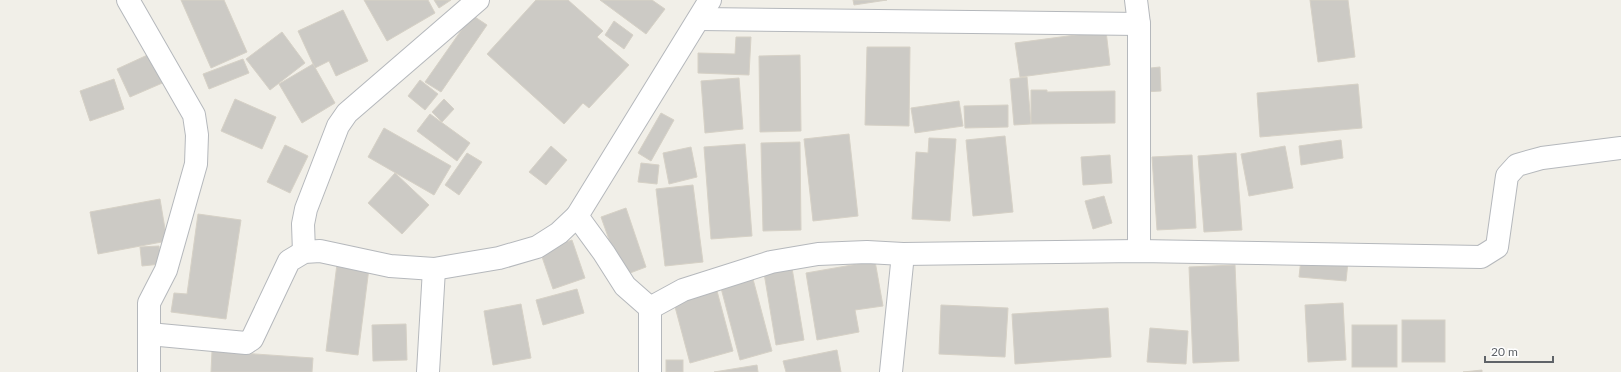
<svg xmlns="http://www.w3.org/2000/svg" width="1621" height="372" font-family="Lato,sans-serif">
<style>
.building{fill:#cccac5;stroke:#d6d1c6}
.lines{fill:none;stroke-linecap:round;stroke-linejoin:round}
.minor-casing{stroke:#b5b8bc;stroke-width:24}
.minor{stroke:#fff;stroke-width:22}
</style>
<rect width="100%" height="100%" fill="#f1efe8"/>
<!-- building -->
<g class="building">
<path d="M181,0H224L247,52L211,68Z"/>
<path d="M364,0H428L435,13L387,41Z"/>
<path d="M434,0H451L439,8Z"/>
<path d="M536,0H568L603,31L597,37L629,65L589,108L583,103L564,124L487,54Z"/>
<path d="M600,0H652L665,9L646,34Z"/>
<path d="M853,0H887L854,5Z"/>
<path d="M1310,0H1348L1355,57L1318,62Z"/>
<path d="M343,10L368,61L336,76L329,61L315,68L298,31Z"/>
<path d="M472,15L487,25L441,92L425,82Z"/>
<path d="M614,21L633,35L624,49L605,35Z"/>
<path d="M1106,31L1110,65L1020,77L1015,43Z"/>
<path d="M282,32L305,63L270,90L246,59Z"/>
<path d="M736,37H751L749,75L698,73V53L735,54Z"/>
<path d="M867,47H910L909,126L865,125Z"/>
<path d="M154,52L167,81L130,97L117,69Z"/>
<path d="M800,55L801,131L760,132L759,56Z"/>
<path d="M243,59L249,73L209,89L203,74Z"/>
<path d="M313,64L335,103L302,123L279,84Z"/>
<path d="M1160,67L1161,91L1143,92L1141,69Z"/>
<path d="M1027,77L1031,124L1014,125L1010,79Z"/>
<path d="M739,78L743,129L705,133L701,81Z"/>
<path d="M114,79L124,109L90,121L80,91Z"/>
<path d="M420,80L438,94L425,110L408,96Z"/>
<path d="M1358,84L1362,128L1260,137L1257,93Z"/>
<path d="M1031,90H1047V92L1115,91V123L1031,124Z"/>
<path d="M235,99L276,117L262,149L221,131Z"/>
<path d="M444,99L454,109L442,122L432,112Z"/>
<path d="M959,101L963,126L915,133L911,108Z"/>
<path d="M1008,105V127L965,128L964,106Z"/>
<path d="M661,113L674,120L651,161L638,153Z"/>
<path d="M430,114L470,143L457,161L417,131Z"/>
<path d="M384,128L451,166L434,195L368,157Z"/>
<path d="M849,134L858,216L813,221L804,139Z"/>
<path d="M1005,136L1013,212L973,216L966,140Z"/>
<path d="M929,138L956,139L950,221L912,219L916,152L928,153Z"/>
<path d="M1341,140L1343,158L1301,165L1299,146Z"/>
<path d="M800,142L801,230L763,231L761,143Z"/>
<path d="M745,144L752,236L711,239L704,147Z"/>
<path d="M285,145L308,156L290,193L267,182Z"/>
<path d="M551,146L567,160L546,185L529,172Z"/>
<path d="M1285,146L1293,188L1249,196L1241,154Z"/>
<path d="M691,147L697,177L669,184L663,153Z"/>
<path d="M467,153L482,162L459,195L445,185Z"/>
<path d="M1236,153L1242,230L1204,232L1198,156Z"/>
<path d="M1110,155L1112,183L1083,185L1081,157Z"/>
<path d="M1192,155L1196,228L1157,230L1152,157Z"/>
<path d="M641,163L659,165L657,184L638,182Z"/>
<path d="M395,173L429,205L402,234L368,203Z"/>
<path d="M693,185L703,262L665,266L656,189Z"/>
<path d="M1104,196L1112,223L1093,229L1085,201Z"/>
<path d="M160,199L167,241L98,254L90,212Z"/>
<path d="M626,208L646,267L622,276L601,217Z"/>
<path d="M198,214L241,220L226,319L171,312L174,293L187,294Z"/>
<path d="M572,240L585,278L553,289L540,251Z"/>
<path d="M159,246L161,264L142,266L140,247Z"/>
<path d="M1301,259L1348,262L1346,281L1299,277Z"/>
<path d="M875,261L883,306L855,310L859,332L817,340L806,273Z"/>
<path d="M337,264L369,268L358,355L326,351Z"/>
<path d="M1235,265L1239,361L1193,363L1189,267Z"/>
<path d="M792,268L804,340L776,345L764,273Z"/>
<path d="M753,279L772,351L740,360L721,288Z"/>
<path d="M577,289L584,313L543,325L536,300Z"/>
<path d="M717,291L733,351L690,363L674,303Z"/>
<path d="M1343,303L1346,360L1308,362L1305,305Z"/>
<path d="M521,304L531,358L493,365L484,311Z"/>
<path d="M941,305L1008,308L1005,357L939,354Z"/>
<path d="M1108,308L1111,357L1015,364L1012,314Z"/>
<rect x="1402" y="320" width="43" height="42"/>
<path d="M406,324L407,360L373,361L372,325Z"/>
<rect x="1352" y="325" width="45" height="42"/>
<path d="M1150,328L1188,331L1186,364L1147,362Z"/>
<path d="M837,350L841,372H786L783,361Z"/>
<path d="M212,351L313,358L312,372H211Z"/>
<rect x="666" y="360" width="17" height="12"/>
<path d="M757,365L758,372H714Z"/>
<path d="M1482,370V372H1463Z"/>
</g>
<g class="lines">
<!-- minor casing -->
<g class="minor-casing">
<g id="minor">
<path d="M128,0L194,115L197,135L196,164L166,270L149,303V372"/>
<path d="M1136,0L1139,24V251"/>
<path d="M700,19L1139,24"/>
<path d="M304,252L303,224L306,209L338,126L347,113L478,0"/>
<path d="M650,308L683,290L771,262L818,254L867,252L903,254L1139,251L1481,257L1497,247L1507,176L1517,165L1542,158L1621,148"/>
<path d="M149,334L246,343L252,339L289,261L304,252L320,251L390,266L434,269L499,258L537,247L559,233L577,216"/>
<path d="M428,372L434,269"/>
<path d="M650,372V308L625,286L604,253L577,216L710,0"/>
<path d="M891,372L903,254"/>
</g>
</g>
<!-- minor -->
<use href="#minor" class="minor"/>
</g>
<!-- scale -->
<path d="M1485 356v6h68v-6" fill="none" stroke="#5f6368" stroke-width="2"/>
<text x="1491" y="356" font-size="12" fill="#5f6368" stroke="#ffffff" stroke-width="3" paint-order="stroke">20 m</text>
</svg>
